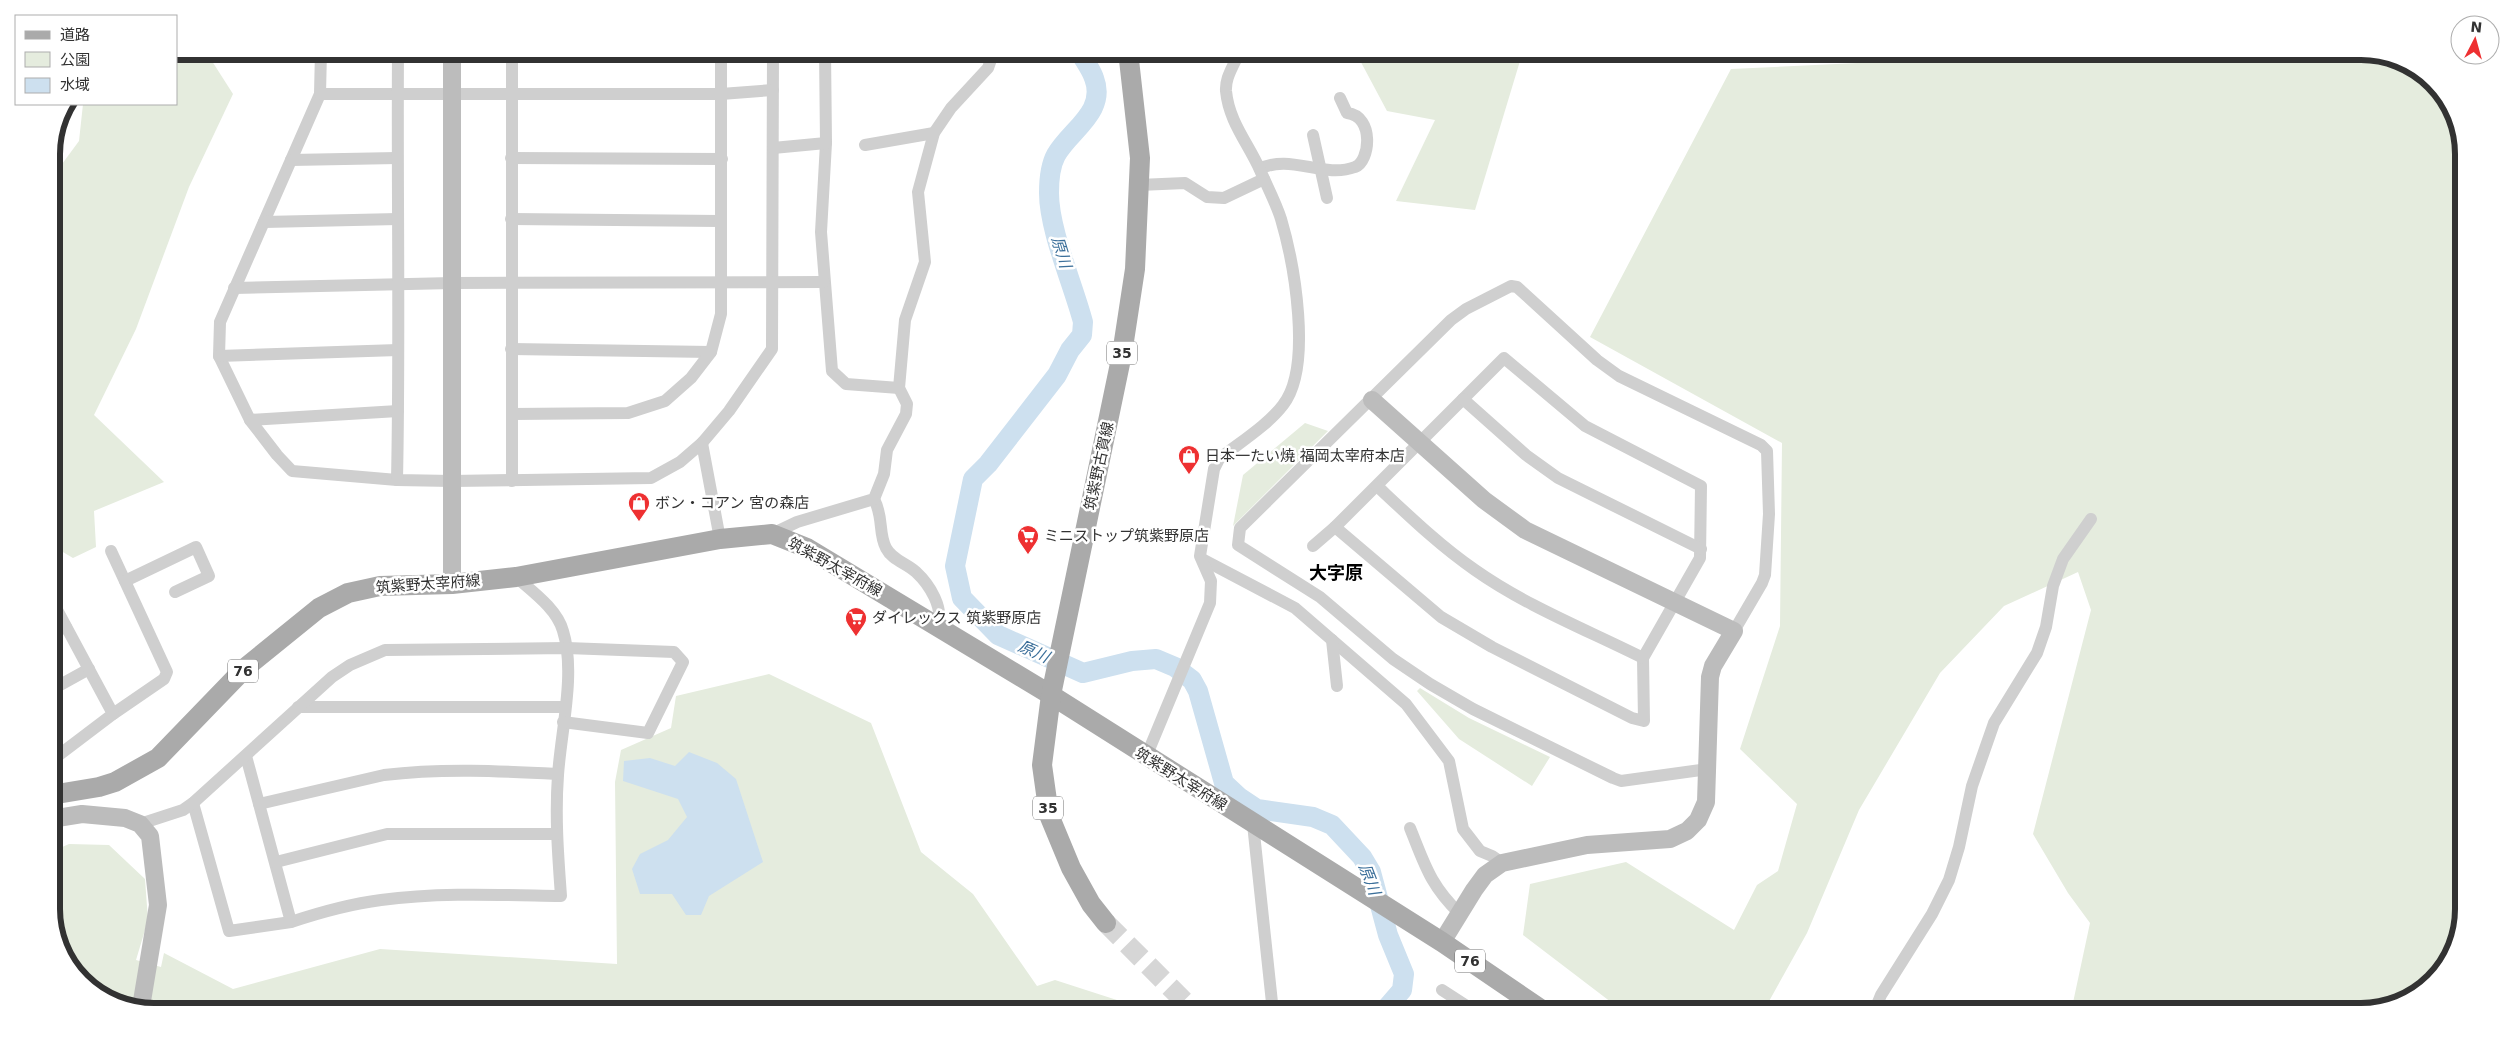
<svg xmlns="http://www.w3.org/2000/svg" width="2515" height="1063" font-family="'DejaVu Sans','Noto Sans JP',sans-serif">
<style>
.green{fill:#e5ecde}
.water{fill:#cde0ef}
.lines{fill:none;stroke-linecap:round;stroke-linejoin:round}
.river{stroke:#cde0ef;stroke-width:20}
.primary-tunnel{stroke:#d6d6d6;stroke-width:20;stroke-dasharray:20 10;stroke-linecap:butt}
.street{stroke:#cfcfcf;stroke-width:12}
.secondary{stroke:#bcbcbc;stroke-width:18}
.primary{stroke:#aaa;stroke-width:20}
.labels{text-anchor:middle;stroke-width:5;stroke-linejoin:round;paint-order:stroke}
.shield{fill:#fff;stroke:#707070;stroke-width:1}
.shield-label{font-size:14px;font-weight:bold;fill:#323232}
.poi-label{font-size:15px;fill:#323232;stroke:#fff;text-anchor:start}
.street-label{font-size:15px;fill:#323232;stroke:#fff}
.water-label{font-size:16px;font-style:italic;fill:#3b6f9a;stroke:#fff}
.quarter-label{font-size:18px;font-weight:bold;fill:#000;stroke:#fff}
.rim{fill:none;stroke:#323232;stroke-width:6}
</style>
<rect width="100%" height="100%" fill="#fff"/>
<!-- green -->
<g class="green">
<path d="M176,51H219L210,58L233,94L189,187L136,329L94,415L164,482L94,511L96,547L73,558L51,545V179L79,141L83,104H176Z"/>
<path d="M1355,51H1523L1475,210L1396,201L1435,120L1387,111Z"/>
<path d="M1904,51H2361L2400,59L2443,92L2464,148V909L2456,948L2418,994L2361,1012H2071L2090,923L2068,893L2033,834L2091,610L2078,572L2004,606L1940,673L1859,810L1807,933L1763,1012H1624L1523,935L1530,884L1626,862L1734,930L1757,885L1778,871L1797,804L1740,749L1780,626L1782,443L1590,337L1731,69L1900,61Z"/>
<path d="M1305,423L1328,431L1233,526L1243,475Z"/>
<path d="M769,674L871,723L921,852L973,894L1037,986L1055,980L1154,1012H154L115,1004L72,971L51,916V852L69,844L109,845L145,879L148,920L136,960L161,967L164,953L233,989L380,949L617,964L615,782L621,750L671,728L676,696Z"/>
<path d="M1420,688L1469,718L1550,757L1532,786L1459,739L1417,691Z"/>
</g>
<!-- water -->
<path class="water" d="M689,752L717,763L736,779L763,862L709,896L701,915H686L672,894H640L632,869L640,854L668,840L687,817L678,799L623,781L624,761L650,758L675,766Z"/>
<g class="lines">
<!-- river -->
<path class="river" d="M1079,51C1084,60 1091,69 1094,78C1107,112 1070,130 1056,155C1050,166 1049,181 1049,193C1049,230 1073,284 1083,322L1082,335L1070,350L1057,375L988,464L973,479L955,566L962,598L998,635L1083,673L1132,661L1156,659L1175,667L1192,680L1198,691L1224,783L1239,797L1257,809L1313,817L1332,825L1362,857L1371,872L1388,935L1404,974L1402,990L1383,1012"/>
<!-- primary-tunnel -->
<path class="primary-tunnel" d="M1106,923L1195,1012"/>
<!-- street -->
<g class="street">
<path d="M321,51L320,94L220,322L219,356L250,420L277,455L292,471L397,480L452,481L651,478L680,462L702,443L729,411L772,349L773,51"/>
<path d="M825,51L826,143L821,232L832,371L846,384L899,388"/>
<path d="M320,94H721L773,90"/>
<path d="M1313,135L1327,198"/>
<path d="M865,145L934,133"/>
<path d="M773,148L826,143"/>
<path d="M511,158L722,159"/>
<path d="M291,160L397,158"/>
<path d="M1260,169C1290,153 1323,179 1355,167C1370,162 1375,116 1347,113L1340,98"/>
<path d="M1139,185L1185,183L1207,197L1224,198L1264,179"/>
<path d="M511,219L720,221"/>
<path d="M264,222L398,219"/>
<path d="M234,288L453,283L824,282"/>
<path d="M511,349L711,352"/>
<path d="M219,356L398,350"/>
<path d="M1504,358L1585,426L1701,486L1700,558L1643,658L1644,721L1632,718L1492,647L1441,617L1335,527Z"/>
<path d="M1463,399L1526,455L1558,478L1701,549"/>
<path d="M512,414L628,413L665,401L691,378L711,352L721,314V51"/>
<path d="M250,420L398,411"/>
<path d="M702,443L720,539"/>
<path d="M397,480C400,337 397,194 398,51"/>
<path d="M512,481V51"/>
<path d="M1377,486C1408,515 1440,546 1475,570C1526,606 1587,630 1643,658"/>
<path d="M874,499C884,518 878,533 886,548C892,560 906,563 916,572C930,585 944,608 938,627"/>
<path d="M772,534L797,522L874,499L884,474L887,450L906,414L907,404L899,388L905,320L925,262L918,192L934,133L951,108L988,68L994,51"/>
<path d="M1313,546L1335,527"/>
<path d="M111,551L167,672L164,679L113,714"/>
<path d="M1202,559L1295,608L1406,704L1449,761L1463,829L1480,851L1492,856L1502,863"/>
<path d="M125,581L196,547L209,576L175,592"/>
<path d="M51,633L66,627"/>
<path d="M1332,640L1337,686"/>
<path d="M51,690L89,669"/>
<path d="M298,707H564"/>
<path d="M246,756L291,922C321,912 350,904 381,900C440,892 502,895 561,896C558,855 555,816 558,775C561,731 576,672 563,631C557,609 533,592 516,577"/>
<path d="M1146,757L1210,603L1211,581L1200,556L1214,469L1219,459C1239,443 1268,425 1283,405C1313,367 1294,263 1281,219C1276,203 1267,186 1260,170C1248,143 1229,122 1226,91C1225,76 1235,65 1239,51"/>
<path d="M51,761L113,714L55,606"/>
<path d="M1708,769L1621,781L1613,778L1473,709L1430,684L1393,659L1320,597L1238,545L1240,528L1451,320L1466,309L1511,286L1517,287L1597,360L1619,376L1761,445L1767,451L1769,514L1765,575L1762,583L1734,631"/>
<path d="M193,803L229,931L291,922"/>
<path d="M259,804L384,775C442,768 500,771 558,774"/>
<path d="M140,824L183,810L193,803L332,677L350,665L385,650L567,648L674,652L683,662L648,733L563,722"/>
<path d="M1253,824L1273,1012"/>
<path d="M1410,828C1425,865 1430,885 1460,914"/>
<path d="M276,862L387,834H557"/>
<path d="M1442,990L1476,1012"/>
<path d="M1874,1012L1881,995L1932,914L1949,880L1959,847L1972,786L1994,723L2037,653L2046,627L2053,586L2063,559L2091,519"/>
</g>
<!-- secondary -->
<g class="secondary">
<path d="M1372,400L1484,500L1525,530L1734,631L1713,666L1710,677L1706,802L1698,820L1687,831L1670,839L1587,845L1502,863L1485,875L1474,890L1442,942"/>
<path d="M452,584V51"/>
<path d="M51,819L82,814L125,818L140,824L150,836L158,905L142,1001"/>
</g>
<!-- primary -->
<g class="primary">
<path d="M51,795L99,787L115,782L158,758L245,668L319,608L348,593L380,586L452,584L516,577L720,539L772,534L807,548L1051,695L1442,942L1545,1012"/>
<path d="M1106,923L1091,904L1071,868L1049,815L1042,765L1051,695L1122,354L1135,269L1140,158L1128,51"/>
</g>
</g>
<!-- icons -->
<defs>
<g id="shop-pin" transform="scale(1.125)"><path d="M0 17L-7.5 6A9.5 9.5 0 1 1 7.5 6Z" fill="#ee3031" stroke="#fff"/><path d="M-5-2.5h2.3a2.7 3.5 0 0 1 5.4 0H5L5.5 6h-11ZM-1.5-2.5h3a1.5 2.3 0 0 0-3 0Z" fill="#fff"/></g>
<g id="supermarket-pin" transform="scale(1.125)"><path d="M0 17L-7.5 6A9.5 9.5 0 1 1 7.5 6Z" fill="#ee3031" stroke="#fff"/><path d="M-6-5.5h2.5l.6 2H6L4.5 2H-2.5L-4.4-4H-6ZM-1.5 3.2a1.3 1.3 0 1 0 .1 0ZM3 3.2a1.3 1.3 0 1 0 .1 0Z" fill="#fff"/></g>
</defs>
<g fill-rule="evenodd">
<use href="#shop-pin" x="1189" y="456"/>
<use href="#shop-pin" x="639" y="503"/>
<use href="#supermarket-pin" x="1028" y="536"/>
<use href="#supermarket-pin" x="856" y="618"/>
</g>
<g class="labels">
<!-- shield labels -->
<g class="shield">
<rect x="1107" y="341.5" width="30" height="23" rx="4"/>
<rect x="228" y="659.5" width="30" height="23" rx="4"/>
<rect x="1033" y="796.5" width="30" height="23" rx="4"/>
<rect x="1455" y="949.5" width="30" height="23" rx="4"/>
</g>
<g class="shield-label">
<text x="1122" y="358">35</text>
<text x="243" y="676">76</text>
<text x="1048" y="813">35</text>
<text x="1470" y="966">76</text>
</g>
<!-- poi labels -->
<g class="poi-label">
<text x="1205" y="461">日本一たい焼 福岡太宰府本店</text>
<text x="655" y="508">ボン・コアン 宮の森店</text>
<text x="1044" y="541">ミニストップ筑紫野原店</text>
<text x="872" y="623">ダイレックス 筑紫野原店</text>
</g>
<!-- street labels -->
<g class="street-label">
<text transform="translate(1099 466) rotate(-78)" y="5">筑紫野古賀線</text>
<text transform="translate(835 567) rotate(29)" y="5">筑紫野太宰府線</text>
<text transform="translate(428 584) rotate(-4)" y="5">筑紫野太宰府線</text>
<text transform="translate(1181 779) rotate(32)" y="5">筑紫野太宰府線</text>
</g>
<!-- water labels -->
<g class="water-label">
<text transform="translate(1062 252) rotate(73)" y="6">原川</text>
<text transform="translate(1034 651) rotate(24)" y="6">原川</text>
<text transform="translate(1370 879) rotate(69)" y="6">原川</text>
</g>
<!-- quarter labels -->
<g class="quarter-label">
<text x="1336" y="579">大字原</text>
</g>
</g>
<!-- crop -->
<path d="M0 0H2515V1063H0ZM154 60H2361A94 94 0 0 1 2455 154V909A94 94 0 0 1 2361 1003H154A94 94 0 0 1 60 909V154A94 94 0 0 1 154 60Z" fill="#fff" fill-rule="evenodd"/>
<path class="rim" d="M154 60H2361A94 94 0 0 1 2455 154V909A94 94 0 0 1 2361 1003H154A94 94 0 0 1 60 909V154A94 94 0 0 1 154 60Z"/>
<!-- legend -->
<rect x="15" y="15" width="162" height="90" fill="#ffffff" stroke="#adadad"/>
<rect x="25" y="31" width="25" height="8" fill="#aaaaaa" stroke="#adadad"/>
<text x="60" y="40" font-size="15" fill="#323232">道路</text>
<rect x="25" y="52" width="25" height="15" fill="#e5ecde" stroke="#adadad"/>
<text x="60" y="65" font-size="15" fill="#323232">公園</text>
<rect x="25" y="78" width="25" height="15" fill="#cde0ef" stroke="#adadad"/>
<text x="60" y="90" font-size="15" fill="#323232">水域</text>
<!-- north arrow -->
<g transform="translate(2475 40) rotate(6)"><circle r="24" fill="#ffffff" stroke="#adadad"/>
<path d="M0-4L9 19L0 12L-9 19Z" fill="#ee3031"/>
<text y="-8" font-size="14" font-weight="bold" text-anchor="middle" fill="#323232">N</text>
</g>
</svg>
